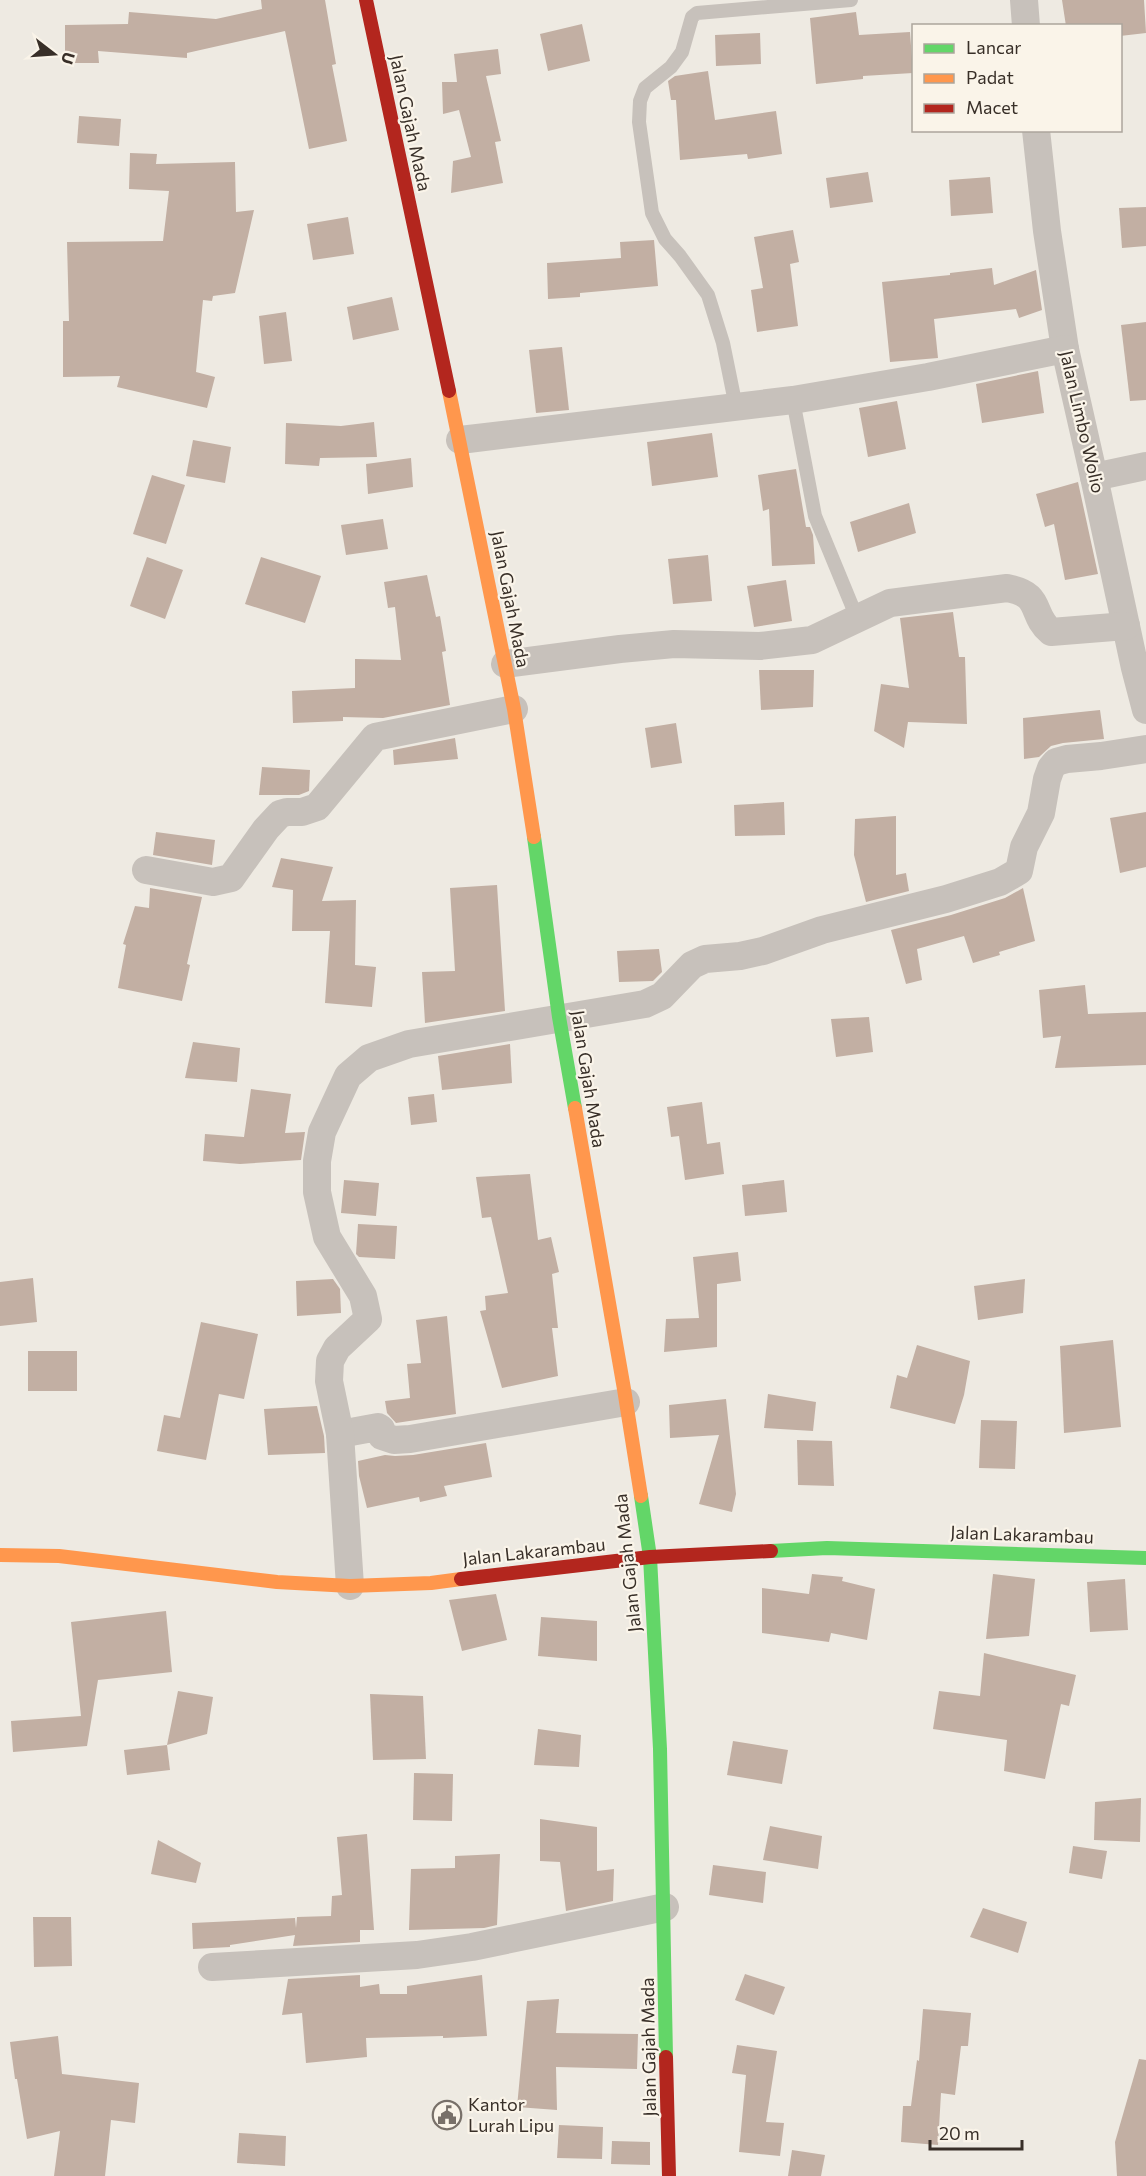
<svg xmlns="http://www.w3.org/2000/svg" width="1146" height="2176" font-family="Commissioner,sans-serif">
<style>
.building{fill:#c2afa3}
.lines{fill:none;stroke-linecap:round;stroke-linejoin:round}
.lane{stroke:#c7c1bb;stroke-width:14}
.street{stroke:#c7c1bb;stroke-width:28}
.fast{stroke:#63d668;stroke-width:14}
.slow{stroke:#ff974d;stroke-width:14}
.jam{stroke:#b3261e;stroke-width:14}
.labels{text-anchor:middle;stroke-width:4.5;stroke-linejoin:round;paint-order:stroke}
.street-label{font-size:18px;fill:#382f28;stroke:#faf4e9}
.poi-label{font-size:18px;fill:#382f28;stroke:#faf4e9;text-anchor:start}
</style>
<rect width="100%" height="100%" fill="#eeeae2"/>
<!-- building -->
<g class="building">
<path d="M261,0H325L336,64L332,65L347,141L309,149L285,31L187,53V58L98,51L99,63H65V25L128,24L129,12L216,19L262,9Z"/>
<path d="M1062,0H1144L1146,33L1120,36V26H1066Z"/>
<path d="M856,12L859,35L910,32L913,73L863,76V79L816,84L810,18Z"/>
<path d="M582,24L590,61L548,71L540,34Z"/>
<path d="M760,33L761,64L716,66L715,35Z"/>
<path d="M498,49L501,74L486,76L501,141L495,142L503,183L451,193L453,161L471,157L459,110L443,114L442,82H457L454,54Z"/>
<path d="M708,71L715,120L776,111L782,154L748,159L747,154L680,160L676,100H671L668,81L675,76Z"/>
<path d="M79,116L121,119L119,146L77,143Z"/>
<path d="M130,153L157,154L156,164L235,162L236,212L254,210L235,293L213,296L212,301L203,300L196,372L215,377L207,408L117,387L120,376L63,377V321H69L67,242L163,241L169,191L129,189Z"/>
<path d="M868,172L873,202L830,208L826,178Z"/>
<path d="M990,177L993,213L951,216L949,180Z"/>
<path d="M1146,207V246L1122,248L1119,208Z"/>
<path d="M348,217L354,254L313,260L307,224Z"/>
<path d="M793,230L799,262L790,264L798,326L757,332L751,290L763,288L754,237Z"/>
<path d="M654,240L658,286L580,293V297L548,299L547,263L621,258L620,242Z"/>
<path d="M992,268L994,285L1036,270L1042,310L1019,318L1016,309L934,319L938,358L890,362L882,282L950,275V273Z"/>
<path d="M392,297L399,330L353,340L347,307Z"/>
<path d="M286,312L292,361L264,364L259,316Z"/>
<path d="M1146,322V400L1130,401L1121,325Z"/>
<path d="M562,347L569,410L536,413L529,350Z"/>
<path d="M1038,371L1044,413L982,423L976,384Z"/>
<path d="M897,401L906,449L868,457L859,408Z"/>
<path d="M374,422L377,457L320,458L319,466L285,464L286,423L341,426Z"/>
<path d="M712,433L718,477L652,486L647,442Z"/>
<path d="M193,440L231,447L225,483L186,476Z"/>
<path d="M411,458L413,487L368,494L366,464Z"/>
<path d="M796,469L806,527H810L813,535L815,564L772,566L769,509L763,511L758,475Z"/>
<path d="M152,475L185,485L166,544L133,534Z"/>
<path d="M1078,482L1098,574L1065,580L1054,524L1045,527L1036,494Z"/>
<path d="M909,503L916,533L858,552L850,522Z"/>
<path d="M383,519L388,549L346,555L341,525Z"/>
<path d="M708,555L712,601L673,604L668,559Z"/>
<path d="M147,557L183,570L165,619L130,606Z"/>
<path d="M261,557L321,576L305,623L245,604Z"/>
<path d="M427,575L436,617L440,616L446,651L442,652L450,705L383,718L343,717V721L293,723L292,691L355,688V659L401,660L395,607L388,608L384,582Z"/>
<path d="M786,580L792,621L754,627L747,586Z"/>
<path d="M953,612L959,657H965L967,724L908,722L904,748L874,731L881,684L909,688L900,618Z"/>
<path d="M759,670H814L813,707L761,710Z"/>
<path d="M1100,710L1104,739L1063,743L1051,746L1039,757L1024,759L1023,718Z"/>
<path d="M676,723L682,763L651,768L645,728Z"/>
<path d="M455,738L458,759L394,765L393,750Z"/>
<path d="M262,767L310,770L309,791L299,795H259Z"/>
<path d="M784,802L785,835L735,836L734,805Z"/>
<path d="M1146,812V867L1120,873L1110,818Z"/>
<path d="M896,816V875L906,873L909,891L866,902L854,855L855,819Z"/>
<path d="M156,832L215,840L212,865L153,855Z"/>
<path d="M281,858L333,867L322,901L356,900L355,965L376,967L372,1007L325,1003L330,931H292L293,890L272,887Z"/>
<path d="M497,885L505,1011L425,1023L422,972L455,971L450,888Z"/>
<path d="M150,888L202,897L187,964L190,965L182,1001L118,988L126,945L123,944L135,906L149,908Z"/>
<path d="M1023,888L1035,941L999,952L1000,955L973,963L964,936L917,949L922,980L906,984L891,930L951,915L1005,898Z"/>
<path d="M659,949L662,972L653,981L619,982L617,951Z"/>
<path d="M1085,985L1088,1014L1146,1012V1065L1055,1068L1061,1036L1043,1038L1039,990Z"/>
<path d="M869,1017L873,1052L836,1057L831,1019Z"/>
<path d="M193,1042L240,1048L237,1082L185,1078Z"/>
<path d="M510,1044L512,1083L442,1090L438,1056Z"/>
<path d="M251,1089L291,1094L285,1133L305,1132L301,1160L240,1164L203,1161L205,1134L244,1137Z"/>
<path d="M434,1094L437,1122L411,1125L408,1097Z"/>
<path d="M702,1102L707,1144L720,1142L724,1174L685,1180L679,1136L671,1137L667,1107Z"/>
<path d="M530,1174L538,1240L551,1237L559,1272L552,1274L558,1328H552L558,1376L502,1388L480,1311L486,1310L485,1296L508,1293L491,1217L482,1218L476,1177Z"/>
<path d="M344,1180L379,1183L376,1216L341,1213Z"/>
<path d="M784,1180L787,1212L745,1216L742,1185Z"/>
<path d="M358,1224L397,1226L395,1259L359,1257L356,1254Z"/>
<path d="M738,1252L741,1281L717,1284V1347L664,1352L666,1319L699,1318L693,1257Z"/>
<path d="M33,1278L37,1322L0,1326V1282Z"/>
<path d="M333,1279L340,1289L341,1313L297,1316L296,1281Z"/>
<path d="M1025,1279L1023,1313L978,1320L974,1286Z"/>
<path d="M447,1316L456,1414L396,1423L387,1413L385,1401L410,1398L407,1364L421,1363L416,1320Z"/>
<path d="M201,1322L258,1334L244,1399L219,1394L206,1460L157,1451L164,1415L180,1418Z"/>
<path d="M1113,1340L1121,1427L1064,1433L1060,1346Z"/>
<path d="M917,1345L970,1361L964,1395L955,1424L890,1408L897,1375L907,1378Z"/>
<rect x="28" y="1351" width="49" height="40"/>
<path d="M768,1394L816,1402L813,1431L764,1428Z"/>
<path d="M726,1399L736,1494L732,1512L699,1504L719,1435L670,1438L669,1405Z"/>
<path d="M317,1406L324,1436L325,1453L268,1455L264,1409Z"/>
<path d="M981,1420L1017,1421L1015,1469L979,1468Z"/>
<path d="M797,1440L832,1441L834,1486L798,1485Z"/>
<path d="M486,1443L492,1477L444,1486L447,1496L420,1502L419,1497L367,1508L359,1476L358,1461L385,1455L395,1456L413,1455Z"/>
<path d="M812,1574L843,1577L842,1581L875,1589L867,1640L831,1633L829,1642L762,1633V1588L809,1594Z"/>
<path d="M993,1574L1035,1579L1029,1636L986,1639Z"/>
<path d="M1125,1579L1128,1630L1090,1632L1087,1582Z"/>
<path d="M496,1594L507,1640L462,1651L449,1600Z"/>
<path d="M166,1611L172,1672L98,1680L87,1746L13,1752L11,1721L81,1716L71,1622Z"/>
<path d="M541,1617L597,1621V1661L538,1656Z"/>
<path d="M984,1653L1076,1675L1069,1706L1061,1704L1045,1779L1004,1771L1007,1740L933,1729L939,1691L980,1696Z"/>
<path d="M178,1691L213,1697L207,1734L167,1745Z"/>
<path d="M370,1694L423,1696L426,1759L373,1760Z"/>
<path d="M538,1729L581,1735L579,1767L534,1765Z"/>
<path d="M733,1741L788,1750L782,1784L727,1775Z"/>
<path d="M167,1745L170,1770L127,1775L124,1750Z"/>
<path d="M414,1773L453,1774L452,1821L413,1820Z"/>
<path d="M1141,1798L1140,1842L1094,1840L1095,1802Z"/>
<path d="M540,1819L597,1827V1871L614,1869L613,1901L566,1911L560,1862L540,1861Z"/>
<path d="M770,1826L822,1836L818,1869L763,1860Z"/>
<path d="M367,1834L374,1930H360V1942L293,1946L295,1935L230,1945V1947L193,1949L192,1923L295,1918L296,1928L297,1917L331,1916L332,1896L342,1895L337,1837Z"/>
<path d="M158,1840L201,1863L196,1883L151,1874Z"/>
<path d="M1073,1846L1107,1851L1102,1879L1069,1873Z"/>
<path d="M500,1854L497,1925L484,1928L409,1930L411,1869L455,1868V1856Z"/>
<path d="M713,1865L766,1872L763,1903L709,1895Z"/>
<path d="M983,1908L1027,1922L1018,1953L970,1937Z"/>
<path d="M33,1917H71L72,1966L34,1967Z"/>
<path d="M745,1974L785,1987L774,2015L735,2000Z"/>
<path d="M360,1975V1987L379,1984L380,1994H407V1986L482,1975L487,2036L443,2038V2036L366,2038L367,2057L306,2063L302,2013L282,2015L288,1979Z"/>
<path d="M559,1999L556,2033L638,2034L637,2069L556,2067L557,2110L517,2107L527,2001Z"/>
<path d="M923,2009L971,2013L968,2046H961L955,2095L941,2093L938,2145L901,2142L903,2106H911L917,2060L919,2061Z"/>
<path d="M58,2036L62,2074L139,2083L135,2123L111,2120L105,2176H54L60,2131L27,2139L17,2079H15L10,2042Z"/>
<path d="M737,2045L777,2051L766,2122L784,2123L780,2156L739,2152L746,2075L732,2073Z"/>
<path d="M1139,2059L1146,2060V2176H1117L1115,2142Z"/>
<path d="M559,2125L603,2127L602,2159L557,2158Z"/>
<path d="M239,2133L286,2136L285,2166L237,2163Z"/>
<path d="M612,2141L650,2142V2165L611,2164Z"/>
<path d="M792,2150L825,2155L821,2176H788Z"/>
</g>
<g class="lines">
<!-- lane -->
<g class="lane">
<path d="M793,400L815,516L857,618"/>
<path d="M736,407L723,343L708,295L680,256L665,239L652,213L639,122L640,101L645,88L671,67L682,52L692,17L697,13L851,0"/>
</g>
<!-- street -->
<g class="street">
<path d="M1024,0L1026,26"/>
<path d="M1036,130L1047,231L1065,349L1094,477L1135,668L1146,710"/>
<path d="M460,440L793,400L928,377L1065,349"/>
<path d="M1094,477L1146,466"/>
<path d="M505,664L620,649L674,644L760,646L812,640L890,603L1007,588C1044,595 1029,613 1051,632L1126,626"/>
<path d="M146,870L213,882L231,878L266,829L280,814L287,812H302L317,807L375,737L514,709"/>
<path d="M340,1434L378,1427L381,1429L382,1436L394,1440L410,1439L626,1402"/>
<path d="M350,1586L340,1434L329,1381L330,1361L337,1348L368,1319L363,1296L327,1237L317,1192V1161L322,1132L348,1076L369,1058L409,1044L645,1004L662,996L692,965L705,959L740,956L763,951L822,930L946,899L1000,882L1019,871L1024,847L1041,813L1047,779L1051,768L1056,762L1067,759L1101,756L1146,749"/>
<path d="M212,1967L417,1955L472,1947L665,1907"/>
</g>
<!-- fast -->
<g class="fast">
<path d="M534,837L559,1017L575,1108"/>
<path d="M641,1496L650,1557L660,1749L666,2057"/>
<path d="M771,1551L827,1548L1146,1558"/>
</g>
<!-- slow -->
<g class="slow">
<path d="M449,391L514,709L534,837"/>
<path d="M575,1108L624,1389L641,1496"/>
<path d="M0,1555L59,1556L277,1582L350,1586L431,1583L461,1579"/>
</g>
<!-- jam -->
<g class="jam">
<path d="M366,0L449,391"/>
<path d="M461,1579L650,1557L771,1551"/>
<path d="M666,2057L669,2176"/>
</g>
</g>
<!-- icons -->
<defs>
<g id="civic-ring" transform="scale(1.5)"><circle r="9.5" fill="#faf4e9" stroke="#787069" stroke-width="1.5"/><path d="M-.6-6.5H3V-4.5H.6V-3L4-1V1h2V6H-6V1h2V-1L-.6-3ZM-1.2 2.5V6h2.4V2.5Z" fill="#787069"/></g>
</defs>
<g fill-rule="evenodd">
<use href="#civic-ring" x="447" y="2115"/>
</g>
<g class="labels">
<!-- street labels -->
<g class="street-label">
<text transform="translate(410 123) rotate(78)" y="6">Jalan Gajah Mada</text>
<text transform="translate(1082 422) rotate(77)" y="6">Jalan Limbo Wolio</text>
<text transform="translate(510 599) rotate(79)" y="6">Jalan Gajah Mada</text>
<text transform="translate(588 1079) rotate(81)" y="6">Jalan Gajah Mada</text>
<text transform="translate(1022 1535) rotate(2)" y="6">Jalan Lakarambau</text>
<text transform="translate(534 1552) rotate(-6)" y="6">Jalan Lakarambau</text>
<text transform="translate(628 1563) rotate(-96)" y="6">Jalan Gajah Mada</text>
<text transform="translate(649 2047) rotate(-91)" y="6">Jalan Gajah Mada</text>
</g>
<!-- poi labels -->
<g class="poi-label">
<text x="468" y="2111">Kantor<tspan x="468" dy="21">Lurah Lipu</tspan></text>
</g>
</g>
<!-- legend -->
<rect x="912" y="24" width="210" height="108" fill="#faf4e9" stroke="#aca59c" stroke-width="1.5"/>
<rect x="924" y="44" width="30" height="9" fill="#63d668" stroke="#aca59c" stroke-width="1.5"/>
<text x="966" y="54" font-size="18" fill="#382f28">Lancar</text>
<rect x="924" y="74" width="30" height="9" fill="#ff974d" stroke="#aca59c" stroke-width="1.5"/>
<text x="966" y="84" font-size="18" fill="#382f28">Padat</text>
<rect x="924" y="104" width="30" height="9" fill="#b3261e" stroke="#aca59c" stroke-width="1.5"/>
<text x="966" y="114" font-size="18" fill="#382f28">Macet</text>
<!-- north arrow -->
<g transform="translate(54 54) rotate(107)" stroke="#faf4e9" stroke-width="4.5" paint-order="stroke">
<path d="M0-4.5L10 22L0 15L-10 22Z" fill="#382f28"/>
<text y="-9" font-size="16" font-weight="bold" text-anchor="middle" fill="#382f28">U</text>
</g>
<!-- scale -->
<path d="M930 2140v9h92v-9" fill="none" stroke="#382f28" stroke-width="3"/>
<text x="939" y="2140" font-size="18" fill="#382f28" stroke="#faf4e9" stroke-width="4.5" paint-order="stroke">20 m</text>
</svg>
